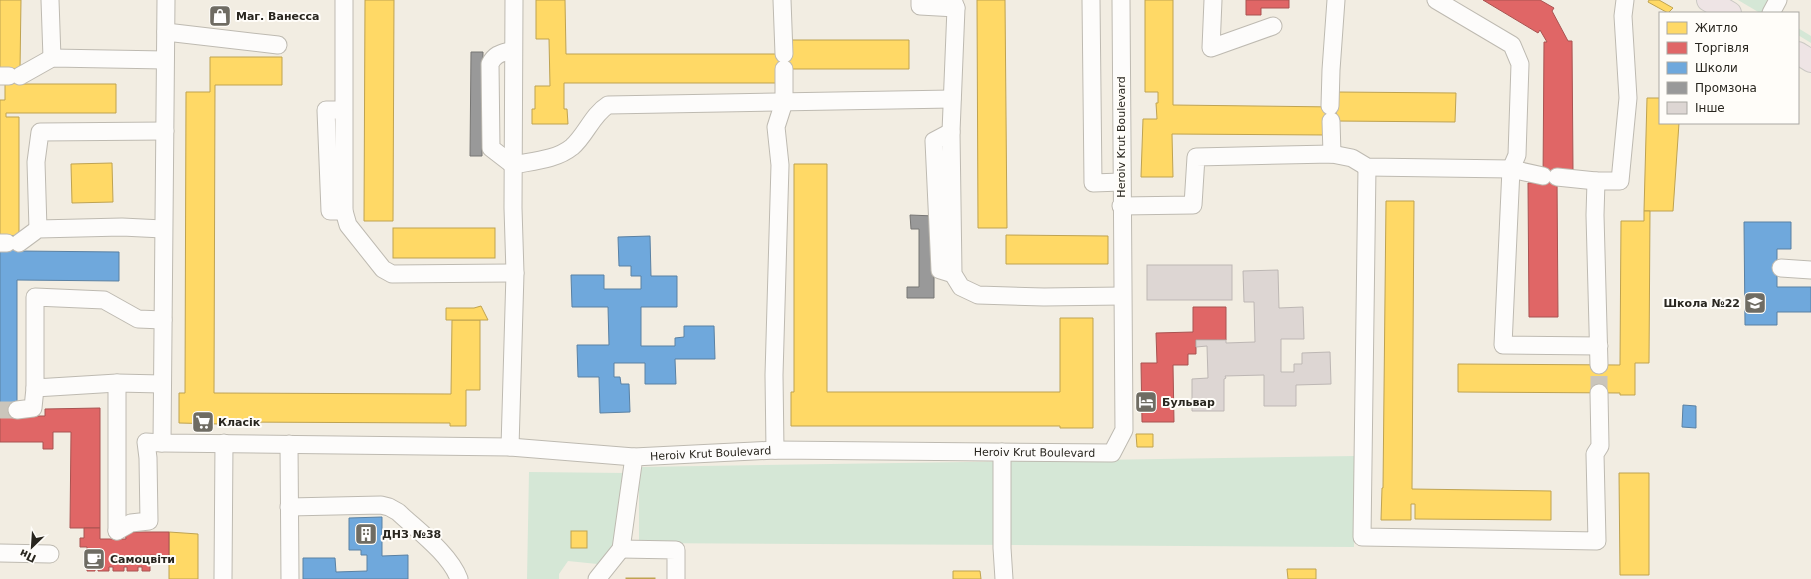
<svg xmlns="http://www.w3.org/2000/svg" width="1811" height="579" font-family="'DejaVu Sans',sans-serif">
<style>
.green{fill:#d5e7d6}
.homes{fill:#ffd966;stroke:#bfa351}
.shops{fill:#e06666;stroke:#a95351}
.schools{fill:#6fa8dc;stroke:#5a81a3}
.industry{fill:#999;stroke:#777674}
.building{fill:#ddd6d3;stroke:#bdb7b4}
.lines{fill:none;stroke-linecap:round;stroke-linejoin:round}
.minor-tunnel{stroke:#cac5bb;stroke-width:17;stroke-dasharray:17 8;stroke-linecap:butt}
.minor-casing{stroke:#bebab1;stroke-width:19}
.major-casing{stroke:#cbc9c4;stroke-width:24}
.minor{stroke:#fdfcfb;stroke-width:17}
.major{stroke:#eee4e5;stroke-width:22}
.labels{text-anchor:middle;stroke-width:4;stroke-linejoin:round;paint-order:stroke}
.poi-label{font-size:11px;font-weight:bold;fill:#29261f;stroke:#fffdf9;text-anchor:start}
.street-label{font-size:11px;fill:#29261f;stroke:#fffdf9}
</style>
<rect width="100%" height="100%" fill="#f2ede2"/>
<!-- green -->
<g class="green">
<path d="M1738,0H1774L1768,13H1760Z"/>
<path d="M1798,28L1811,36V43L1798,35Z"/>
<path d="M1355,456L1354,547L639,543V467Z"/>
<path d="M529,472L626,473L617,566L568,561L559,574V579H527Z"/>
</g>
<!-- homes -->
<g class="homes">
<path d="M0,0H21L20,69H0Z"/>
<path d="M365,0H394L393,221H364Z"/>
<path d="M536,0H565L566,54H778L789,40H909V69H778V83H564V109H567L568,124H532V109H535V86H550L549,39H536Z"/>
<path d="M977,0H1005L1007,228H978Z"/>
<path d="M1145,0H1173V105L1336,107V121L1325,135L1172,134L1173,177H1141L1143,119H1157L1156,103H1158V92H1145Z"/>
<path d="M1649,0H1659L1673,8L1668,13L1648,2Z"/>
<path d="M210,57H282V85H215L214,393L451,394L452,320H480V390H466V426H450V423H444L232,422H219V424L179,423V393H185L186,92H210Z"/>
<path d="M9,69H20V84H116V113H6V117H19V236H0V100H5V82Z"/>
<path d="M1337,92L1456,93L1455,122L1336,121Z"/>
<path d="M1647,98H1660V123H1679L1673,211H1644Z"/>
<path d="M112,163L113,202L72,203L71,164Z"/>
<path d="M794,164H827V392H1060V318H1093V428H1060V426H791V392H794Z"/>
<path d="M1386,201H1414L1412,489L1551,491V520L1415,519V504H1411V520H1381L1382,488H1383Z"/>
<path d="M1644,211H1650L1649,363H1635V395H1620V393L1458,392V364L1620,365L1621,221H1644Z"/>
<rect x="393" y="228" width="102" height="30"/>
<path d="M1006,235L1108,236V264H1006Z"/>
<path d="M481,306L488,320H446V308H474Z"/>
<path d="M1136,434H1153V447H1137Z"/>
<path d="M1619,473H1649V575H1620Z"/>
<rect x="571" y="531" width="16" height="17"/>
<path d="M169,532L198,534V579H169Z"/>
<path d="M1287,569H1316V579H1288Z"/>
<path d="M953,571H980L981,579H953Z"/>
<rect x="626" y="578" width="29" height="1"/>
</g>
<!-- shops -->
<g class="shops">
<path d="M1246,0H1289V8H1261V15H1246Z"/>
<path d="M1483,0H1540L1554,8L1552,11L1568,41H1572L1573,171L1557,177L1558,317H1529L1528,183L1543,182L1544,42H1547L1540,30L1538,33Z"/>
<path d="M1193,307H1226V340H1196V354H1188V365H1173L1174,422H1142L1141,363H1157L1156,333L1193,332Z"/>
<path d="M0,405H17V416H45V409L100,408V528H70L71,432H53V449H43V442H0Z"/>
<path d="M84,528H100V539H126L125,532H169V556L150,555V571H142V567H138V571H127V567H124V571H113V567H109V571H98V567H95V571H87V547H80V538H84Z"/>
</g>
<!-- schools -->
<g class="schools">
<path d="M1744,222H1791V249H1777V287H1811V312H1777V325H1745Z"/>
<path d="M7,236H19V251L119,252V281L17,280V405H0V250Z"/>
<path d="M650,236L651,276H677V307H641V346H675V338L684,337V326H714L715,359H675L676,384H645V363H614V377H620L621,384H629L630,412L600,413L599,377H578L577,345H609L608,307H572L571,275H604V289H641V276H631V266H619L618,237Z"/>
<path d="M1683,405L1696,406V428L1682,427Z"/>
<path d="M382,517V556L408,555V579H303V558H335L336,572L367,571V555H361V550H349V518Z"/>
</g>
<!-- industry -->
<g class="industry">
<path d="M471,52H483L482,156H470Z"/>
<path d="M910,215L934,216V298H907V287H919V229H911Z"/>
</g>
<!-- building -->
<g class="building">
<rect x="1147" y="265" width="85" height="35"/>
<path d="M1278,270L1279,308L1303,307L1304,339H1281V372H1294V364H1302V353L1330,352L1331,384L1296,385V406H1264V375L1225,376L1226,378L1224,379V411H1192V379L1208,378L1207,346L1196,347V340H1226V343L1255,342L1254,302H1244L1243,271Z"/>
</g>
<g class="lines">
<!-- minor-tunnel -->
<g class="minor-tunnel">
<path d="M1599,393V365"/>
<path d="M0,410H17"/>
</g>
<!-- minor casing -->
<g class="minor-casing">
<g id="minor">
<path d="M50,0L52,58"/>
<path d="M166,0L162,443L510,447L634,457"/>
<path d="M344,0V211L348,225L383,269L392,274L515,273"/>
<path d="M782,0L784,54"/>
<path d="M920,0V6L956,8"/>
<path d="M953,0L956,8L951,132L953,274L961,287L978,295L1044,297L1122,296"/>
<path d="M1091,0L1093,183L1121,182"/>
<path d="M1213,0L1211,48L1273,26"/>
<path d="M1436,0L1512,45L1520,64L1517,155L1511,169L1503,345L1599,346"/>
<path d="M1771,13L1778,0"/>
<path d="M166,32L278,45"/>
<path d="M513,50C503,53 495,53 490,64L491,148L513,165C533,161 556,160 572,147C586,135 592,115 608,105L952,99"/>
<path d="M0,76H9"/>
<path d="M20,76L52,58L165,60"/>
<path d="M1330,106L1331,70L1336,0"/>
<path d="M343,110H326L330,211H344"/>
<path d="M1331,121L1332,154"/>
<path d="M951,132L934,141L940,270L953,274"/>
<path d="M1367,167L1362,537L1597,541L1595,454L1600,446L1599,393"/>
<path d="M1557,177L1596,181"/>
<path d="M1121,206L1193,205L1196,157L1332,154L1352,158L1367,167L1511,169L1543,176"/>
<path d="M38,229L36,162L40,132L165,131"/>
<path d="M0,243H7"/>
<path d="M19,243L38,229L122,227L163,229"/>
<path d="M1781,268L1811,270"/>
<path d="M1599,365L1595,215L1596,181H1620L1628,98L1623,16L1625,0"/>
<path d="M162,384L117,383L35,388V297L104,300L138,319L163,320"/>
<path d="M17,410L33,408L35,388"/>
<path d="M289,444L290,579"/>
<path d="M510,447L515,273L513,208L514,0"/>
<path d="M775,450L774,375L780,165L776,127L784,102V69"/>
<path d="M1002,452V548L1004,579"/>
<path d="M289,507L381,505L389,507L398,512C417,530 450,554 459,579"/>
<path d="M117,531V383"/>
<path d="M117,531L131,523L149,521L148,458L146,442L162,443"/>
<path d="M621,549L676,550V579"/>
<path d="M0,553L50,554"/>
<path d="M223,579L224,443"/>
<path id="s1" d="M597,579L621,549L634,457L775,450L1112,453L1124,430L1121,0"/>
</g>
</g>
<!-- major casing -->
<g class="major-casing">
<g id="major">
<path d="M1708,0L1730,13"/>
<path d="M1798,53L1811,61"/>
</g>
</g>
<!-- minor -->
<use href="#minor" class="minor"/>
<!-- major -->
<use href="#major" class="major"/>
</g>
<!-- icons -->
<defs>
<g id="shop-square" transform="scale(1.15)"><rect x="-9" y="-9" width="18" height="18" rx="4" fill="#6f6c63" stroke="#fffdf9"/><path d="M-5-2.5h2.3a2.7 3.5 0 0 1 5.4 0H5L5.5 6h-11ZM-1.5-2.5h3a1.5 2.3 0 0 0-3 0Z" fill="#fff"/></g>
<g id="school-square" transform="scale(1.15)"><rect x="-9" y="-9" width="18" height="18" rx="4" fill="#6f6c63" stroke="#fffdf9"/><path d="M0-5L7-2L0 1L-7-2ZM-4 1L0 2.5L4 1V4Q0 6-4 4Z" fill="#fff"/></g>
<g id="hotel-square" transform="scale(1.15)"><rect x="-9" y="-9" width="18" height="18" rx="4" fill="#6f6c63" stroke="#fffdf9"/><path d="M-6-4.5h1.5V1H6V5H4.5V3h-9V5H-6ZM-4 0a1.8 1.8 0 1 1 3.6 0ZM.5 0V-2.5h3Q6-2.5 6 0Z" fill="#fff"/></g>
<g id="supermarket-square" transform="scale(1.15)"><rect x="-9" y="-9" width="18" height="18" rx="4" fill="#6f6c63" stroke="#fffdf9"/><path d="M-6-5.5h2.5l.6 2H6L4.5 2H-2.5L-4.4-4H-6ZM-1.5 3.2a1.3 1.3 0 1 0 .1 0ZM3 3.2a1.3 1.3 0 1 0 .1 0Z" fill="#fff"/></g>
<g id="building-square" transform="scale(1.15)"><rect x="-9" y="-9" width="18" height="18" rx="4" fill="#6f6c63" stroke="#fffdf9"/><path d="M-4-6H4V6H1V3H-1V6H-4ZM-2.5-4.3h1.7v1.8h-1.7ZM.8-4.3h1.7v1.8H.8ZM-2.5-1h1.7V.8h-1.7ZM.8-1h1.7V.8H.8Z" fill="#fff"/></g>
<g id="cafe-square" transform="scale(1.15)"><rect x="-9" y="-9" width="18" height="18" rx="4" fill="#6f6c63" stroke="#fffdf9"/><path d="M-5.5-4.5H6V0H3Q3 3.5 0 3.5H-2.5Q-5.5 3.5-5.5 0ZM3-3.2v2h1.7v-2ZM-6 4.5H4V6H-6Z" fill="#fff"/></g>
</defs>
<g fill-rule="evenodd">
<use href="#shop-square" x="220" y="16"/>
<use href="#school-square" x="1755" y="303"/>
<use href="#hotel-square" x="1146" y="402"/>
<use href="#supermarket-square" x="203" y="422"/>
<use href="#building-square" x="366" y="534"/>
<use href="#cafe-square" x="94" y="559"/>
</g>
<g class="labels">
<!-- poi labels -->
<g class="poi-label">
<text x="236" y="20">Маг. Ванесса</text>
<text x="1740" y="307" text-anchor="end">Школа №22</text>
<text x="1162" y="406">Бульвар</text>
<text x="218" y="426">Класік</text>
<text x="382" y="538">ДНЗ №38</text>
<text x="110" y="563">Самоцвіти</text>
</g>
<!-- street labels -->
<g class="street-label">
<text transform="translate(1121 137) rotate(-90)" y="4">Heroiv Krut Boulevard</text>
<text dy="4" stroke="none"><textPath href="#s1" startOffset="532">Heroiv Krut Boulevard</textPath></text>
<text dy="4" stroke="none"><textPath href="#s1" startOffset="208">Heroiv Krut Boulevard</textPath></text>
</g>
</g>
<!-- legend -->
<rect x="1659" y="12" width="140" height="112" fill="#fffdf9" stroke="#a9a7a2"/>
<rect x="1667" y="22" width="20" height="12" fill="#ffd966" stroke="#a9a7a2"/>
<text x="1695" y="32" font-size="12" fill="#29261f">Житло</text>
<rect x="1667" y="42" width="20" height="12" fill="#e06666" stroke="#a9a7a2"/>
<text x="1695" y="52" font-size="12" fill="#29261f">Торгівля</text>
<rect x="1667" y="62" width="20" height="12" fill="#6fa8dc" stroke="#a9a7a2"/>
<text x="1695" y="72" font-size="12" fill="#29261f">Школи</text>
<rect x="1667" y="82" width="20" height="12" fill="#999999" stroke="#a9a7a2"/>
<text x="1695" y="92" font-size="12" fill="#29261f">Промзона</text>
<rect x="1667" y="102" width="20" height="12" fill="#ddd6d3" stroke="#a9a7a2"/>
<text x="1695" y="112" font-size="12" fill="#29261f">Інше</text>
<!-- north arrow -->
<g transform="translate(32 547) rotate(205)" stroke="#fffdf9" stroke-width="3" paint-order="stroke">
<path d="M0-3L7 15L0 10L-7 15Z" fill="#29261f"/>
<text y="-6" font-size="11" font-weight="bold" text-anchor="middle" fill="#29261f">Пн</text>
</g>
</svg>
